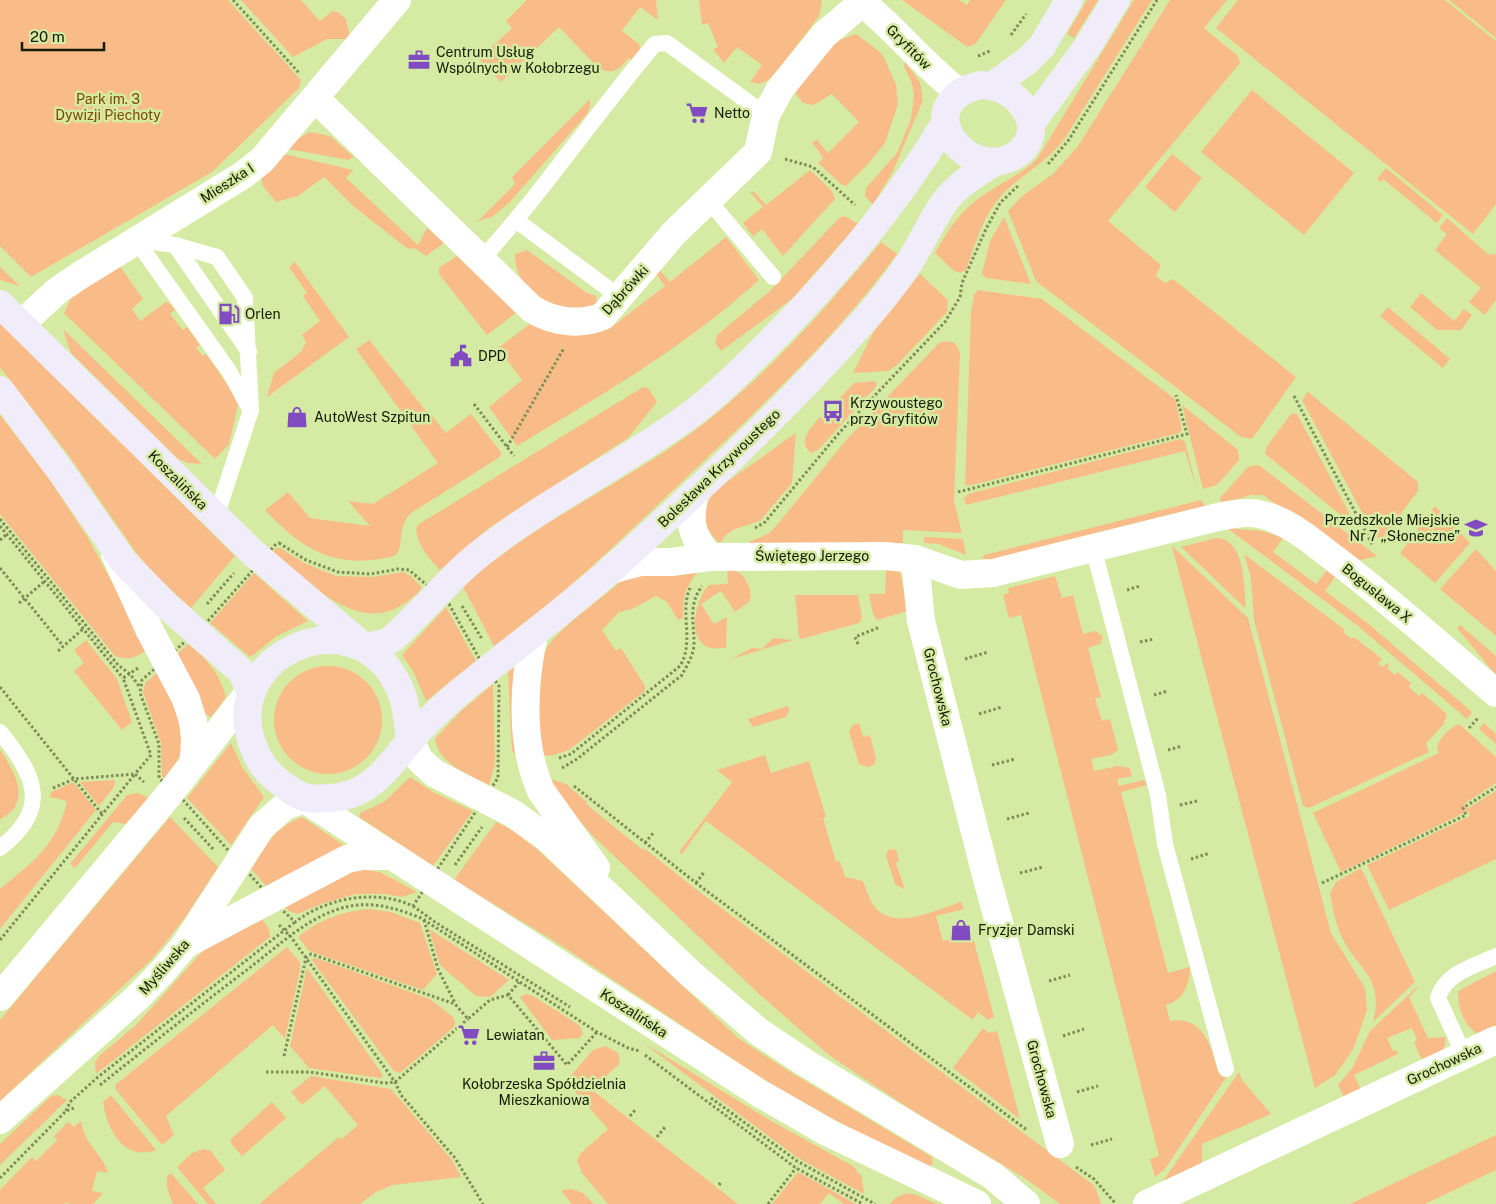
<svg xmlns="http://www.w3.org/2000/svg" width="1496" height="1204" font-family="'Public Sans',sans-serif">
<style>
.green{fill:#f9bc88}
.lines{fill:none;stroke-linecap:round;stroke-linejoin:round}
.path{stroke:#7d8c59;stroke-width:3;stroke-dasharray:2.5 2.5;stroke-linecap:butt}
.service{stroke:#fff;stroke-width:16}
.minor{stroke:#fff;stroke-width:28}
.tertiary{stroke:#fff;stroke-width:28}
.secondary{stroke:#f1ecfa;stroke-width:28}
.labels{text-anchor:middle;stroke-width:5;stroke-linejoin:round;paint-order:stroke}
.street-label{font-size:14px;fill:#141a00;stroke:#d5eaa2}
.poi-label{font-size:14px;fill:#141a00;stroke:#d5eaa2;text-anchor:start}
.park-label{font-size:14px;fill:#7f4702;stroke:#d5eaa2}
</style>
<rect width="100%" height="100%" fill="#d5eaa2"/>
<!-- green -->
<g class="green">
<path d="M0,0H228L301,80L299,88L212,172L31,277L0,246Z"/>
<path d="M241,0H301L320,21L332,11L338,12L346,19L350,36L347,39H327L293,57Z"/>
<path d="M527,0H656L658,20L640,7L622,31L639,44L640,51L633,61L628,58C620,70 613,75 598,68L559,27L501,82L479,59L512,28L506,21Z"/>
<path d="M699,0H821L822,2L819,16L772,78L760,84L750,82L762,65L737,47L724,63L713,49L718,47L708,23L702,25Z"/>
<path d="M902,0H959L967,5L970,0H1006L976,43L971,46H966Z"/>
<path d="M1087,0H1098L1074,38L1067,34Z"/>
<path d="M1134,0H1152L1065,138C1048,161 1029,170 1008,189C984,211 977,240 966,270L960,273L954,271L935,253C948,230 962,208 985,194C1003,182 1021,174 1037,159Z"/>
<path d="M1170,0H1227L1204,28L1238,56L1240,63L1108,221L1161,265L1156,276L1165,283L1173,279L1296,377L1252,439L1241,437L1036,281L1008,211L1022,196L1053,174L1078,146Z"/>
<path d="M1238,0H1445L1496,41V204L1473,234L1216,28Z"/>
<path d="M1449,0H1496V38Z"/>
<path d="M856,34L880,52L884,58L896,84L898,104L885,143L867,165L846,186L841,184L818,163L823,158L812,142L817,140L828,153L859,122L832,94L813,105L803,103L796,94L797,89L834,42Z"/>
<path d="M905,62L920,82L923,100L893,171L873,205L865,196L866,188L897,153L911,119L914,95L912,83L904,67Z"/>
<path d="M1252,90L1354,173L1304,235L1201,152Z"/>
<path d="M590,99V106L587,114L509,203L493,216L477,222L515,184L512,177Z"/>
<path d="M310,132L330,136L354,157L348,160L289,149L299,138Z"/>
<path d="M284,154L353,170L346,178L418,245L427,228L444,243L426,256L416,249L407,248L353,206L324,177L298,196L276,202L263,186L261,177Z"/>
<path d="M1172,154L1202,178L1175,212L1145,187Z"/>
<path d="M1386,168L1443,215L1437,223L1383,179L1381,182L1377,179Z"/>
<path d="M810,170L832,191L835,199L783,256L762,229L753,236L743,223L763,207L750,192L753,191L766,205Z"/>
<path d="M845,216L858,224L792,299L721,351L715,343L717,335L771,290L839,218Z"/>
<path d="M1004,217L1031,284L986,278L982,274L990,241Z"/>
<path d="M1447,218L1489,255L1496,254V300L1485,315L1469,302L1481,288L1435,250L1447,234L1439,228Z"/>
<path d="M726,237L759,280C685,347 603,394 517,446L489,407L522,380L498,348L530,324C559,335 584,338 613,326L665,286L653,270L658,268L670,282Z"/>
<path d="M881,242L897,254C837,337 760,407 687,477C625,536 564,596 494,646L463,587C525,529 604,493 673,446C754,391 819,316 881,242Z"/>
<path d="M527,250L587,293L596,296L597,305C590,306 584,308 578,309C546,311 514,286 515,254Z"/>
<path d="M457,256L516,313L487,335L439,274V268Z"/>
<path d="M295,262L349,337L267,397L274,373L301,352L306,342L302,335L320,321L303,296L307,293L289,267Z"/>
<path d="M119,265L143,299L132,309L140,321L166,302L169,303L175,310L170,314L183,330L187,327L200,345L196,348L203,356L206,354L232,391L238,405L229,444L215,459L64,313L71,298Z"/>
<path d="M0,267L20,286L0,280Z"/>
<path d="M920,274L948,300L947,312L896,366L888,371L853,373L874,331Z"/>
<path d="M978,290L1042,299L1175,399L1182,430L1179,433L968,486L965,484L971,313L974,295Z"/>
<path d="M1421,293L1454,321L1464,309L1472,315L1461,330H1437L1410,307Z"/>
<path d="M1388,307L1450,359L1443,368L1380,316Z"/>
<path d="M0,323L235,556L191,608L154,574L137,554L69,456L0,367Z"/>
<path d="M63,329L202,464L188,463L178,459L71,353Z"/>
<path d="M369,340L426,411H428L446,433L471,414L501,452L500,457L411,513C396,528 405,547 395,556C336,570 305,552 265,510L288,492L310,518L370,526L348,501L373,504L438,463L356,349Z"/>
<path d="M946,341L955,343L960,352L954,501L962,533L903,530V543H747L768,534L777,525L847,439L939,343Z"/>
<path d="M874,381L877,384L875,388L818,450L812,453C795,442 812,427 820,417L827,423L844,405L838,400L854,383Z"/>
<path d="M643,387L648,388L657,402L628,438L489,528L440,570C428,557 418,547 416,529L419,524Z"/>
<path d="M1308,392L1418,482V491L1381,540L1374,535L1302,400Z"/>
<path d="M1182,405L1238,450L1239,460L1217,485L1203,489Z"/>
<path d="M1295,413L1297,414L1357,528L1265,454L1267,446L1291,414Z"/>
<path d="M0,415L48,477L88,538L148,649C137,657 129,661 115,656L0,514Z"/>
<path d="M796,433L792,483L760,521L735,529L727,534L720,543C701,528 701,506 717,489Z"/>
<path d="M1180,439L1185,442L1197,491L1185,451L966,505L964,498L968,494Z"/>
<path d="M1256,465L1260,466L1377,556L1360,560L1348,556L1263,495H1251L1221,504L1220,498L1248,467Z"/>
<path d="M1201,500L1206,507L991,560L982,559L984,555Z"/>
<path d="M1435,506L1470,543L1435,583L1400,553Z"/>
<path d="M1227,528L1262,531L1283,538L1273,552L1316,584L1328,569L1336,575L1325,591L1366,622L1472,712L1467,719L1358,626Z"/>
<path d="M924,537L963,539L966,555L939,544L924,543Z"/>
<path d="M1216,538C1246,539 1244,587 1246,609L1181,547Z"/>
<path d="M1172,546L1248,618L1331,933L1365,988L1367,1010L1353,1050L1335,1075L1315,1088Z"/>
<path d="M276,548H280L304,563L336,576L372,577L403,572L411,576L422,588C370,647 317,590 273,552Z"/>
<path d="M1476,549L1496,571V636L1440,589Z"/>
<path d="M1244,554L1345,630L1344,633L1352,639L1354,637L1382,659L1378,664L1383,667L1387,663L1389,665L1387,668L1395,675L1398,672L1411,683L1409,687L1419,696L1422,693L1447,714L1443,725L1426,743L1429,752L1309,808L1303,806L1254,620L1251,578Z"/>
<path d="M886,568L898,570L900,572L908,611L877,620L873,614L869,594H885Z"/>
<path d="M727,569C742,569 750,583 751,597L748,603L735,612L721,591L701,604L714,624L727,617L726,648C721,648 715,649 710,648C685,640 696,598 709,585L728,584Z"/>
<path d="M700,570C685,585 683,598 683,618L678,620L667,602L656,596L632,609L619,612L602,630L616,651L621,648L645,686V691L569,750L554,755L540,756C538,724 529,674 548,646C562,626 603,597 623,580L635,575Z"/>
<path d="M254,573L308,621L277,636L250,657L210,623Z"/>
<path d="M1055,576L1062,598L1073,595L1083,634L1096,631L1103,637L1100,644L1088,648L1101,697L1095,698L1102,721L1110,719L1118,750L1111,755L1091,759L1094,771L1118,766L1130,768L1132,776L1117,779L1119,786L1144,780L1147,785L1121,792L1168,973L1190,967C1190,984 1184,1000 1166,1005L1170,1021C1203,1015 1211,1046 1218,1071L1233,1067L1165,1169L1155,1177L1150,1159L1159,1156L1021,615L1009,618L1003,595L1009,593L1008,588Z"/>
<path d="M795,595H858L862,618L859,623L801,639L799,637Z"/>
<path d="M446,607L476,661L426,701L413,671L402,655Z"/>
<path d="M1460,625L1496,656V675L1457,628Z"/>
<path d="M773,638L793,640L731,659L752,648L762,649Z"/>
<path d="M86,640L117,679L132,722L122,730L74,671L84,663L74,650Z"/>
<path d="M188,644C209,661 218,671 226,697L211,717L205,714L174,657Z"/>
<circle cx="328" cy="720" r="54"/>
<path d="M514,668L517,671L518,757L512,751L508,672Z"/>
<path d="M160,671L182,713V749L177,761L164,779L162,776L161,743L143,692L145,683Z"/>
<path d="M493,684L495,764L489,785C470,776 438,763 435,739L458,714Z"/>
<path d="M788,706L789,711L786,717L753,727L748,719Z"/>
<path d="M859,723L863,737L870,735L876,759L874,765L867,767L859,764L849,732L853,725Z"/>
<path d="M1484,723L1496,734V744L1479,729Z"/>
<path d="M1459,724L1496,757V783L1464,804L1467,809L1496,791V859L1389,910L1367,865L1470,816L1468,811L1341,872L1313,813L1439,753L1437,748C1440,737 1449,728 1459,724Z"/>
<path d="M231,743L242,767L264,797L231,845L187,798Z"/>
<path d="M0,750C10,764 26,790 15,807C12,812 5,816 0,820Z"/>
<path d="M765,755L771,773L809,761L826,817L823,818L836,862L840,861L845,877L863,881C866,889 869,899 874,906C894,932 935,910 961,902L964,909L936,916L943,941L961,937L974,941L994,1017L988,1020L978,1012L973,1020L706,821L682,854L679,852L732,782L717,770Z"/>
<path d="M410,777L433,792L473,811L433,866L359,817L360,813L384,802Z"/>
<path d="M551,779L566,784L587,802L586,804L643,850L644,848L693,887L1092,1184L1096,1189L1101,1204H1060L1023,1177L910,1109L830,1056L759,994L592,835L553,791Z"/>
<path d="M115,780L114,787L99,806L80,782Z"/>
<path d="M71,783H74L96,810L0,929V889C33,862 57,845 67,801L50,797V793Z"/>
<path d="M138,793L148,798L126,824L113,822L75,868L70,864L127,795Z"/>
<path d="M170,817L218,867L184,919L153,958L0,1101V1020Z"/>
<path d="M302,817L345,846L269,889L251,869C267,844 274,828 302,817Z"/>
<path d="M496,822L512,830L537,849L738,1038L787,1070L932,1157L933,1164L929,1166L853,1130L775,1087L559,944L454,880Z"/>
<path d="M893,849L896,850L899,861L896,863L905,890L895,884L886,856L888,850Z"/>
<path d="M1361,868L1415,982L1373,1022C1385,975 1356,970 1341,935C1335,923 1333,907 1330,894L1336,882Z"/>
<path d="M360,869L380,872L417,892L402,897L385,894H356L324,903L297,914L289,911L282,904L341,873Z"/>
<path d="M370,909L391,912L420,923L437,974L423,990L309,951L298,937C318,920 343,911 370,909Z"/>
<path d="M260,916L269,929L270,937L96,1074L95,1063L98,1057L136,1025L210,943Z"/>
<path d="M429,929L509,980L490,997L476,996L440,965Z"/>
<path d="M287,947L300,962V970L285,1039L273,1025L166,1116L174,1135L162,1145L116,1090L115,1085Z"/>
<path d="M316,958L430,999L453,1017L455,1022L454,1027L400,1073L394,1071L311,959Z"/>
<path d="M307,968L383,1075L381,1078L309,1068L290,1046Z"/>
<path d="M1496,971V1032L1483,1037C1464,1028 1458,1010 1458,991Z"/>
<path d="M1417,987V989L1409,997L1428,1038L1446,1037L1444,1049L1424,1065L1414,1042L1417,1040L1412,1028L1387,1038L1393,1051L1396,1050L1398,1054L1354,1075L1363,1094L1346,1101L1338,1085L1353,1067L1370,1031Z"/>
<path d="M526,994L533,996L579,1025L583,1034L579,1038L552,1040L520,997Z"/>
<path d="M983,1028L989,1033L997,1031L1020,1119L953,1068Z"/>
<path d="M642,1042L773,1122L853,1166L862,1177L864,1194L798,1158Z"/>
<path d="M606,1046L618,1053L620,1063L592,1090L738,1204H608L582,1173L577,1160L581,1153L608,1129L566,1081L593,1050Z"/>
<path d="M1239,1072L1242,1080L1271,1114L1202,1144V1169L1163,1187V1181Z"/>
<path d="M311,1076L391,1089L452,1160L461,1177L393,1185L376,1192L360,1204H259L339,1137L342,1139L358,1125L325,1086L302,1105L291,1092Z"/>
<path d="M58,1095L67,1100L0,1165V1144L51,1096Z"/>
<path d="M111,1095L156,1150C124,1162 107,1130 103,1102Z"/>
<path d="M272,1102L286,1118L242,1156L231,1143V1139Z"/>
<path d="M81,1121C86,1148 102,1152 108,1173L97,1171L92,1191L103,1193L93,1204H69L67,1202L64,1204H0V1190L32,1157L36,1161L57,1140L54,1136L68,1122L74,1127Z"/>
<path d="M1496,1135V1170L1425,1204H1350Z"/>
<path d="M204,1149L211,1151L225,1170L203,1188L216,1204H208L177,1167L192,1153Z"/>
<path d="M798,1172L856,1204H844L829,1193L820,1204H772Z"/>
<path d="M171,1173L198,1204H174L172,1202L167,1187V1176Z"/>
<path d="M572,1189L583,1193L594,1204H572L561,1190Z"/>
<path d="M906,1193L916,1195L937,1204H889L897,1197Z"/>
</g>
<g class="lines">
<!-- path -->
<g class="path">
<path d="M233,0L300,74"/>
<path d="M1011,35L1026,14"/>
<path d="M978,56L990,51"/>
<path d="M785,159L813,167L855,205"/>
<path d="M1048,164L1068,141L1157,0"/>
<path d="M1294,396L1373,546"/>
<path d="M474,404L514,456"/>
<path d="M507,447L564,348"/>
<path d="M958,492L1187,434L1176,395"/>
<path d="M0,519L118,665L130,674L139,686"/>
<path d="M0,526L123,678"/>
<path d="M755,528L765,522L839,433L945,322L960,297L962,283L986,229L1000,203L1019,185"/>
<path d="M0,540L7,534"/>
<path d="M279,543L306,560L338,572L371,574L398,569L409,570L449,604L479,658L499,686L498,778L413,906C376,889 328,897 295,922L278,906L184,801L159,778V744L140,693L142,680L207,622L276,544Z"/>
<path d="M0,568L63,646"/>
<path d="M1127,590L1140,586"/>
<path d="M19,603L45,581"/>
<path d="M207,604L234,573"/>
<path d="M462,606L482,639"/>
<path d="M1140,642L1154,639"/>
<path d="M858,644L855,637L880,627"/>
<path d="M58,651L83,629"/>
<path d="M965,659L988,652"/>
<path d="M138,668L123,678L151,755L135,774L144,782"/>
<path d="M0,687L102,814"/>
<path d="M1154,695L1168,691"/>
<path d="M979,714L1002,707"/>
<path d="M1469,728L1478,718"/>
<path d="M1168,750L1182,746"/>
<path d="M559,758L571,754L680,666C695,641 679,613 690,588"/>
<path d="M992,765L1015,759"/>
<path d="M562,768L577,759L682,675C687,665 694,655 694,643C694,622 688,605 702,586"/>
<path d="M574,786L696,883L1027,1130"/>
<path d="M53,788L74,779L135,774"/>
<path d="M1180,805L1197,801"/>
<path d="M184,818L214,850"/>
<path d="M1007,819L1029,813"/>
<path d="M645,843L654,832"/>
<path d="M1191,859L1210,853"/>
<path d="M455,865L482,827"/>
<path d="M1020,873L1043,867"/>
<path d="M696,883L705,871"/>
<path d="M1322,883L1466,815L1463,808L1496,787"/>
<path d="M413,906L435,922L570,1007"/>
<path d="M424,920L438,969L455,1003"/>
<path d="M279,925L291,937L395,1082L401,1095L455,1158L483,1204"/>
<path d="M0,940L135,774"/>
<path d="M1049,981L1070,975"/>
<path d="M508,995L519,982"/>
<path d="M1063,1036L1084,1029"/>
<path d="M645,1055L796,1168L863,1204"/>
<path d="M284,1056L306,958L311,954L455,1004L468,1019L490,1000L508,995L567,1065L597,1032"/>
<path d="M266,1072H310L384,1083L395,1082L468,1019"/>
<path d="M100,1085C149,1046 198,1007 248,969C280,945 315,909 358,905C381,903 400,910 421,918L597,1032L628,1048L640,1051"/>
<path d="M1077,1092L1098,1086"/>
<path d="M711,1098L797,1161L875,1204"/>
<path d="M66,1111L70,1102L98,1077L295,922"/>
<path d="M630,1116L636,1109"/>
<path d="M657,1137L665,1127"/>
<path d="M1091,1145L1112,1139"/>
<path d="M1076,1167L1094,1179L1116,1204"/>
<path d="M0,1178L66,1111L74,1108"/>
<path d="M719,1185L722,1181"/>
<path d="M768,1204L796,1168"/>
</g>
<!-- service -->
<g class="service">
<path d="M709,201L773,277"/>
<path d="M517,221L621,298"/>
<path d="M136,240L229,371L250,409"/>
<path d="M139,240L175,245L217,257L245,298L251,410L216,517"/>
<path d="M175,245L249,352"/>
<path d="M481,260C544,191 595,114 655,44L667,43L766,115"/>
<path d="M1093,547L1158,795L1165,844L1226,1069"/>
<path d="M0,732C36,776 51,809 0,848"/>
<path d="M1464,1055L1438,998C1445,973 1475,966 1496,956"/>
</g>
<!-- minor -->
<g class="minor">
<path d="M859,0C895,28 923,65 959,92"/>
<path d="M316,99L532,309C553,322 580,326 603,316L674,233L758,152L766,115L780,89L824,35L865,0"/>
<path d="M21,324L57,291L79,276L243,175L262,160L397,0"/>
<path d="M695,492C689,521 689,534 710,557"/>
<path d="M915,559L921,621L987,879L1060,1144"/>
<path d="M610,570L641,562H671L710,557L885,556L915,559L961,575L993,573L1214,518C1231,514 1247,511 1263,515C1289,521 1314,543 1335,559C1390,601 1443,648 1496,693"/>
<path d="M1147,1204L1496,1040"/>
</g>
<!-- tertiary -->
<g class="tertiary">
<path d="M115,554L149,629L186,699L193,721L195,738L194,763"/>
<path d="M534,635C523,684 520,744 541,791L596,868"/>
<path d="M410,741L420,760L434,773L512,813L546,837L691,974L759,1032L804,1062L993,1176L1026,1204"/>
<path d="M186,944L347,859L362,856H391"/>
<path d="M0,997L172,791L250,691"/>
<path d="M0,1120L138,997L163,971L185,945L262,826L285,806L304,799L759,1093L827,1132L977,1204"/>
</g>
<!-- secondary -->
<g class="secondary">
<path d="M981,85C997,86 1011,91 1021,104C1057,147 988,188 953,140C934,113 952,91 981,85Z"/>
<path d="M992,86L1027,61L1042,46L1069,0"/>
<path d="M1032,122L1087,47L1116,0"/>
<path d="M0,304L252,552L363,646"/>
<path d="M0,390L60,470L124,562L166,605L242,672L250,691"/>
<path d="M364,647L385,643L393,638C426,609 452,574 487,548C550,500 622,464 686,418C719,394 748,364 777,335C841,270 898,202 945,123"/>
<path d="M410,741C407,721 407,701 397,683C352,594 212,657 256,753C263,770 277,781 292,791C305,800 314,799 330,798C368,796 386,771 408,743C422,726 439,710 455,696C505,654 557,617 606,574C697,492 787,408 868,316C882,300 896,282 909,263C922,243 931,220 946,200C959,184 976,174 993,163"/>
</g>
</g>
<!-- icons -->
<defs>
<g id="office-bare" transform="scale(1.725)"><path d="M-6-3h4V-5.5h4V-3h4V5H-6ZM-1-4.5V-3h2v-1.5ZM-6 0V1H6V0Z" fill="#814bc2" stroke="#d5eaa2" stroke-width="2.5" paint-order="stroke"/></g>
<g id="supermarket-bare" transform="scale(1.725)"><path d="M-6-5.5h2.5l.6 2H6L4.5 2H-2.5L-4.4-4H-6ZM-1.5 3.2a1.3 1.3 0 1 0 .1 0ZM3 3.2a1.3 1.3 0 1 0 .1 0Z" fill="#814bc2" stroke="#d5eaa2" stroke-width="2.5" paint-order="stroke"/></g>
<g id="fuel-bare" transform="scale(1.725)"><path d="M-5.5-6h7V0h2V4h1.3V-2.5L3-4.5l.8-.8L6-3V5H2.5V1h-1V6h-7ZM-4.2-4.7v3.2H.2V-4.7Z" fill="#814bc2" stroke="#d5eaa2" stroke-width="2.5" paint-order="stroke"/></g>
<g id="civic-bare" transform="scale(1.725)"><path d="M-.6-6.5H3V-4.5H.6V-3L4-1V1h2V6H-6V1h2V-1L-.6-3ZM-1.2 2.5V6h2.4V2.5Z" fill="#814bc2" stroke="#d5eaa2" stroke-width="2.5" paint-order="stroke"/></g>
<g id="bus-bare" transform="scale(1.725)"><path d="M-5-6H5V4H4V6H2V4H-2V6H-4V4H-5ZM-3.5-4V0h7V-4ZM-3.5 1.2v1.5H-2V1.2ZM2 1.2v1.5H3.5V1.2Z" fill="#814bc2" stroke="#d5eaa2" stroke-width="2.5" paint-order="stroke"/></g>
<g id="shop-bare" transform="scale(1.725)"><path d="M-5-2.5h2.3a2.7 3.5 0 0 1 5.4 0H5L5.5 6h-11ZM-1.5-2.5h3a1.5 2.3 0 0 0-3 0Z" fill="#814bc2" stroke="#d5eaa2" stroke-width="2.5" paint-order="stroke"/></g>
<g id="school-bare" transform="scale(1.725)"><path d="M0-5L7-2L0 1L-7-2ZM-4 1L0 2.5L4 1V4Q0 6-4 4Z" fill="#814bc2" stroke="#d5eaa2" stroke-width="2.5" paint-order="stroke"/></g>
</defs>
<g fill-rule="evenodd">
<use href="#office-bare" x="419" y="60"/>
<use href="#supermarket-bare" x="697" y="113"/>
<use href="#fuel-bare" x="229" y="314"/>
<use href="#civic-bare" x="461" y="356"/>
<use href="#bus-bare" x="833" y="411"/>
<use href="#shop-bare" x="297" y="417"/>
<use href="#school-bare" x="1476" y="528"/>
<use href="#shop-bare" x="961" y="930"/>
<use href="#supermarket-bare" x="469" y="1035"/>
<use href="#office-bare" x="544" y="1061"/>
</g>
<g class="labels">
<!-- street labels -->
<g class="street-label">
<text transform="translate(909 47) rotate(45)" y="5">Gryfitów</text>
<text transform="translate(227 183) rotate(-33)" y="5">Mieszka I</text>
<text transform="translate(625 290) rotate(-48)" y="5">Dąbrówki</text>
<text transform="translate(719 468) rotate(-44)" y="5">Bolesława Krzywoustego</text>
<text transform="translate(178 480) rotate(45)" y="5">Koszalińska</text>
<text x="812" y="561">Świętego Jerzego</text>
<text transform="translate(1377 593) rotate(39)" y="5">Bogusława X</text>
<text transform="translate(938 687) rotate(76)" y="5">Grochowska</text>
<text transform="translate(164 967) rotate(-49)" y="5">Myśliwska</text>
<text transform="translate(634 1013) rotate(33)" y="5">Koszalińska</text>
<text transform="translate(1444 1064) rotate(-25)" y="5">Grochowska</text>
<text transform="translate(1042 1079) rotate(75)" y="5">Grochowska</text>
</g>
<!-- poi labels -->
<g class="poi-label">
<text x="436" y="57">Centrum Usług<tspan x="436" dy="16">Wspólnych w Kołobrzegu</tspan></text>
<text x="714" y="118">Netto</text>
<text x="245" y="319">Orlen</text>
<text x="478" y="361">DPD</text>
<text x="850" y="408">Krzywoustego<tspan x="850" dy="16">przy Gryfitów</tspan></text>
<text x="314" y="422">AutoWest Szpitun</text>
<text x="1460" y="525" text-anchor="end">Przedszkole Miejskie<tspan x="1460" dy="16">Nr 7 „Słoneczne”</tspan></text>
<text x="978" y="935">Fryzjer Damski</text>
<text x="486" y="1040">Lewiatan</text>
<text x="544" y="1089" text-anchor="middle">Kołobrzeska Spółdzielnia<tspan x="544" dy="16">Mieszkaniowa</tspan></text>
</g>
<!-- park labels -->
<g class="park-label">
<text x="108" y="104">Park im. 3<tspan x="108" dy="16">Dywizji Piechoty</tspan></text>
</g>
</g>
<!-- scale -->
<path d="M22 42v8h82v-8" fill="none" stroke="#141a00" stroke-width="2.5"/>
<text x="30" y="42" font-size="15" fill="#141a00" stroke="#d5eaa2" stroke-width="4" paint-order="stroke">20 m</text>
</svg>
